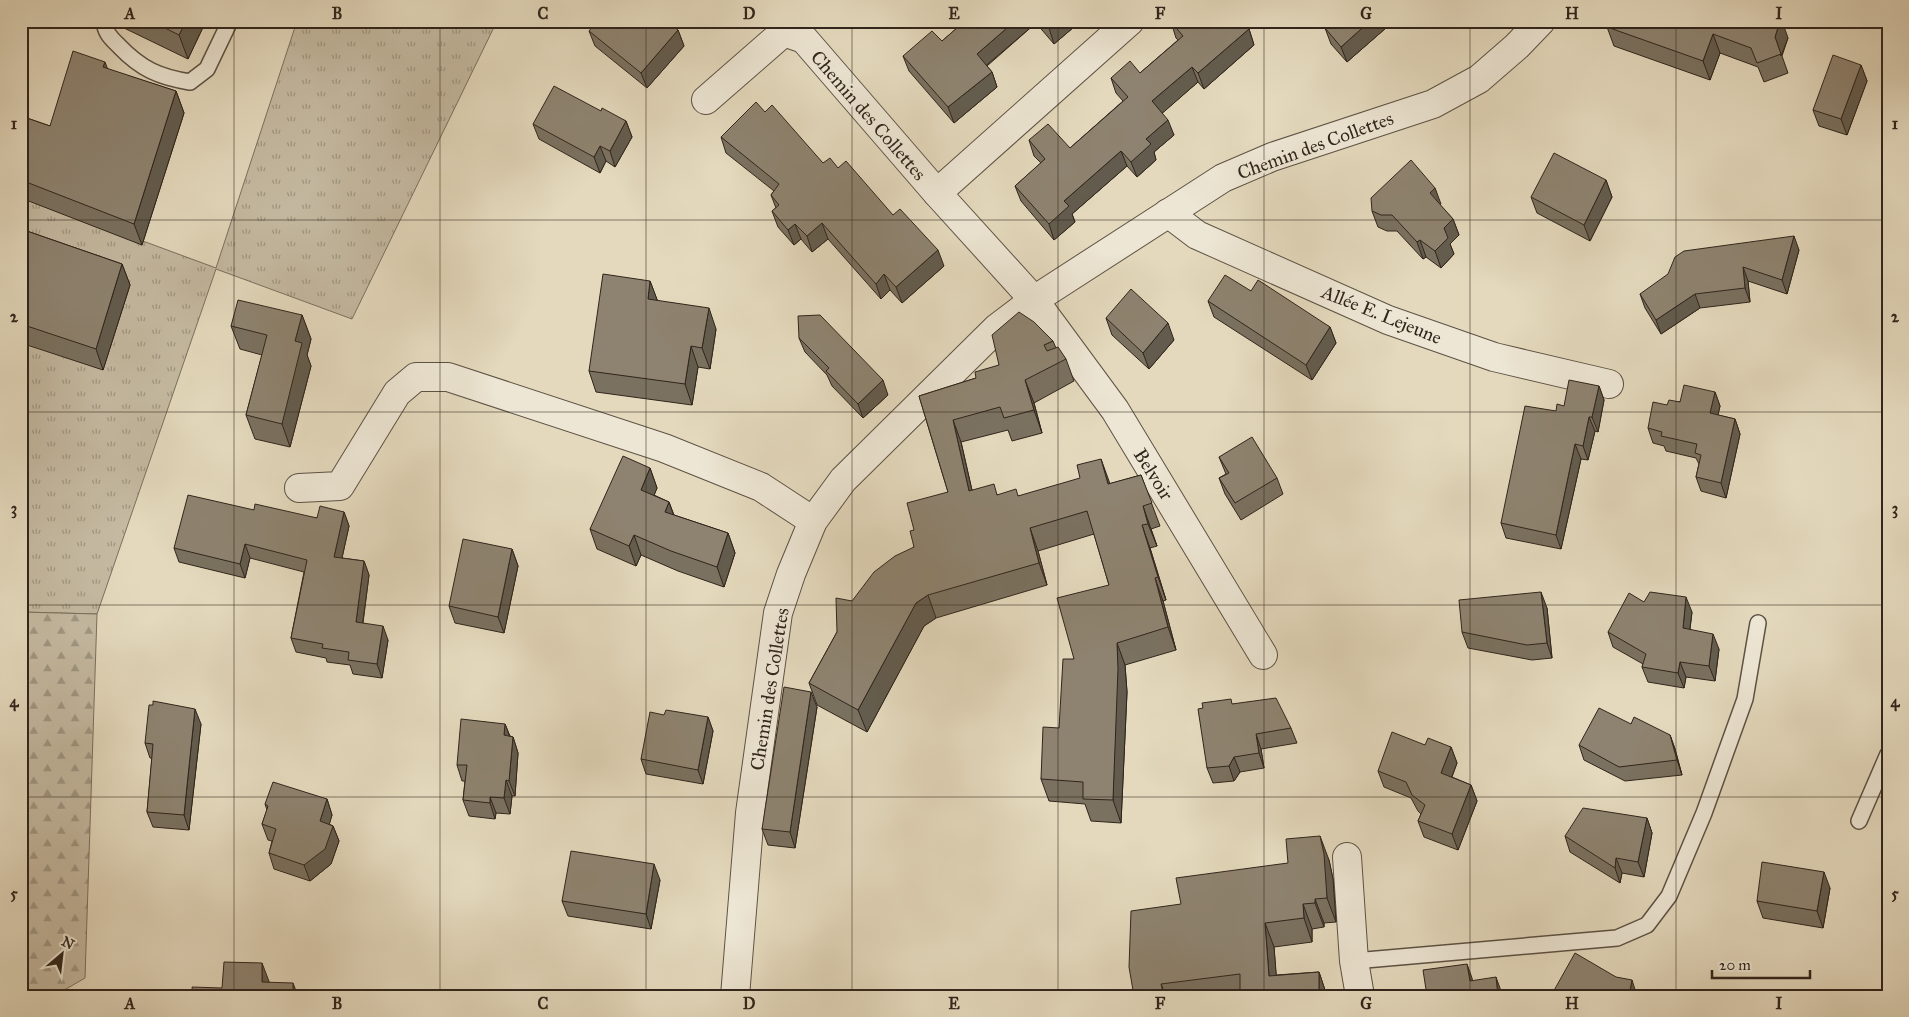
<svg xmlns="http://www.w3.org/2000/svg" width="1909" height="1017" font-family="'IM FELL Great Primer',serif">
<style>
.grass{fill:url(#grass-tufts);stroke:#7a705f}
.forest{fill:url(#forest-firs);stroke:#7a705f}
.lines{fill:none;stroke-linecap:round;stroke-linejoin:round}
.lane-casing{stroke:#5d5244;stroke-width:18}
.street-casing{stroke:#5d5244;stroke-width:30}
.lane{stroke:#ede6d4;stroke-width:15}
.street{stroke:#ede6d4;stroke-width:28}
.wall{fill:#7a7160;stroke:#30251c}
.shaded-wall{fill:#635c4e;stroke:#30251c}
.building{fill:#8e8370;stroke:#30251c}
.grid{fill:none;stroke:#30251c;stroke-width:1;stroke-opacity:0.55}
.labels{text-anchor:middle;stroke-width:4.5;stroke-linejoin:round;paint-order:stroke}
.street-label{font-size:19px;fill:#30251c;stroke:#ede6d4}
.neatline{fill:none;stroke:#30251c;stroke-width:2}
.grid-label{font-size:16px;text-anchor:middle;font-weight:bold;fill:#30251c}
</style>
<defs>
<pattern id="grass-tufts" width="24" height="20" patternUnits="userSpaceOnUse" patternTransform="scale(1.25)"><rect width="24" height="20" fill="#c5baa2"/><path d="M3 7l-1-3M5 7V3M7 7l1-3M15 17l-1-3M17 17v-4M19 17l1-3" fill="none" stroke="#a09783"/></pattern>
<pattern id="forest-firs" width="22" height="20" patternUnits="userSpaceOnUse" patternTransform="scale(1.25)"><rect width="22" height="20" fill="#c5baa2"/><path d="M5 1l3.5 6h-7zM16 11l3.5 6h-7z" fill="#a09783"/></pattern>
</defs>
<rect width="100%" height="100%" fill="#e4d9bd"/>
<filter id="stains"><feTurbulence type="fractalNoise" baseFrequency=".004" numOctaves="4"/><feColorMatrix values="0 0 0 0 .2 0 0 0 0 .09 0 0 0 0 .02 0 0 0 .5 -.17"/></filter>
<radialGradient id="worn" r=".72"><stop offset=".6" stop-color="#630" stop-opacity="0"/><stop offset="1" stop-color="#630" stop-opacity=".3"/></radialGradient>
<!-- grass -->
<path class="grass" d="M297,21H497L352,319L216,269L97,614L21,612V196L216,268Z"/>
<!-- forest -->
<path class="forest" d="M21,612L97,614L85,978L54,996H21Z"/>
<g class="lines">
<!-- lane casing -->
<g class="lane-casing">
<g id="lane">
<path d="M104,21C105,33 111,38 119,46C141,69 159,77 190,82L207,69L230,21"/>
<path d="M1859,821L1888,754"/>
<path d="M1354,961L1617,938L1647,925L1669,896L1704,813L1745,699L1758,623"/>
</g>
</g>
<!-- street casing -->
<g class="street-casing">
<g id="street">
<path d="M706,100L784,32L804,39L937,193L1034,300L1115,410L1263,655"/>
<path d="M937,193L1130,21"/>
<path d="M1168,213L1197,235L1388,320L1494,357L1609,384"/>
<path d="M299,488L340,486L397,393L416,377H448L664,448L761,487L813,521"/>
<path d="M1347,857L1354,961L1360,996"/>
<path d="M735,996L750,813L778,613L791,574L813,521L843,480L997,328L1034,300L1223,178L1272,157L1433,104L1479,79L1517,46L1541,21"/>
</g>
</g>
<!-- lane -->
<use href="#lane" class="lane"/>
<!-- street -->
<use href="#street" class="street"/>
</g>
<!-- wall -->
<g class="wall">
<path d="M120,21H206L188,59L122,27Z"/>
<path d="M965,21H1072L1074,27L1054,44L1036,23L987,66L992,72L997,87L954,123L909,71L903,56L942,41Z"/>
<path d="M1282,21H1298L1287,28Z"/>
<path d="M1320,21H1394L1347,62L1331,44L1325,28L1326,27Z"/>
<path d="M1171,22L1249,29L1254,45L1204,89L1198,82L1162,113L1174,135L1154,152L1156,160L1137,177L1127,166L1072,214L1075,222L1054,240L1021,201L1015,186L1041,163L1034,156L1029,140L1070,148L1123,101L1116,93L1111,78L1140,73L1178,40L1176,38Z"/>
<path d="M1607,27L1788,38L1782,56L1788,73L1764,82L1758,67L1720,53L1710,80L1614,46Z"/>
<path d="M678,30L684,46L647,88L595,46L589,31Z"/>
<path d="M1861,65L1867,81L1847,135L1819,126L1813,110Z"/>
<path d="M107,69L176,91L184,113L142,245L21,198V116L50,126Z"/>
<path d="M601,111L626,121L632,137L615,167L606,161L600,173L539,139L533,124Z"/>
<path d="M765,112L823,163L838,168L893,215L944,266L902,303L890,290L881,299L828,239L812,252L801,239L794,245L778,227L772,211L776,208L771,195L774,191L726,153L721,137Z"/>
<path d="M1606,180L1612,197L1590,241L1537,213L1531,197Z"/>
<path d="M1435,188L1440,205L1453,219L1459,235L1450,244L1454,254L1441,268L1426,257L1423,259L1397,231H1387L1378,227L1372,211Z"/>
<path d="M21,229L122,264L130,285L103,370L21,343Z"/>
<path d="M1799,250L1787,294L1748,281L1750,302L1700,308L1661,334L1645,308L1640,294Z"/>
<path d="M650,281L657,300L716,329L710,369L698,367L692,405L596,392L589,371Z"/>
<path d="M1251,291L1330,327L1336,343L1312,380L1214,317L1208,301Z"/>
<path d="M302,315L311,339L307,355L311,366L290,447L255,439L246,415L262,355L240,349L231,326Z"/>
<path d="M1106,318L1174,340L1149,369L1112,335Z"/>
<path d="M799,338L888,395L863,418L832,386L827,375L805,352Z"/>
<path d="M1053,341L1056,348L1066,359L1074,381L1034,403L1042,433L1012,441L1008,430L961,442L972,490L998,495L1018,496L1109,484L1141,475L1160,526L1151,529L1157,546L1150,548L1166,600L1163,601L1176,650L1125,665L1127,692L1121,823L1091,821L1085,804L1049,801L1041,779L1059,728L1074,659L1109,585L1094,534L1038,551L1047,585L936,618L924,626L867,732L817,705L809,683L837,632L852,601L914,547V530L948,492L919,396L976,378L999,365Z"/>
<path d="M1599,386L1604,400L1598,432L1595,431L1588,460L1581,459L1561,549L1506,538L1501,523L1564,406Z"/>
<path d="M1715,392L1720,406L1718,415L1735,419L1740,434L1726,498L1701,491L1696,477L1699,464L1696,458L1666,451L1664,446L1653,443L1648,428L1667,405Z"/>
<path d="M1219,457L1277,478L1283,494L1241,520L1225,494L1219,478L1226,474Z"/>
<path d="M650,468L657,488L654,495L669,502L674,515L728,533L735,553L724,587L678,571L641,555L636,566L597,549L590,529Z"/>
<path d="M254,510L317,518L344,512L349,526L342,558L364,561L369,575L363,623L388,640L382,678L353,674L350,665L327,662L326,658L296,652L291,638L304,572L250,558L245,578L179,562L174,548Z"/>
<path d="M512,549L518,566L504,633L455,623L449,606Z"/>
<path d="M1644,602L1692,612L1690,629L1719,649L1715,681L1686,677L1684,688L1648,682L1642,667L1643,664L1613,647L1608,632Z"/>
<path d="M1547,608L1552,658L1532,660L1468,648L1462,632Z"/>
<path d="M1233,704L1291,728L1297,743L1261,749L1264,768L1240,772L1234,781L1213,783L1207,768Z"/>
<path d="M817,707L795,848L768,845L762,829Z"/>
<path d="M708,717L713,731L703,784L646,774L641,759Z"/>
<path d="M201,724L189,830L153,827L147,812L152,758H150L145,743Z"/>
<path d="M505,724L510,736L513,737L518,753L515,796H512L510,814L496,813L495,819L469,816L463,800L465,781H462L457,765Z"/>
<path d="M1631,724L1670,735L1675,749L1682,775L1625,781L1584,760L1579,745Z"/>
<path d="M1425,745L1451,747L1457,763L1452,777L1471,785L1477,801L1458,850L1424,837L1418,821L1421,814L1418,811L1411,798L1384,787L1378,771Z"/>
<path d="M327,799L332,815L329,824L333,826L339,841L331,864L310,881L274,869L269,853L272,841L268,840L262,824L267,810L265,804Z"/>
<path d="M1647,818L1652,833L1644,877L1622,873L1620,883L1570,852L1565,836Z"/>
<path d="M1329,860L1333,879L1336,922L1324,923V927L1312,929V942L1274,947L1276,975L1319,972L1327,996H1134L1181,904Z"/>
<path d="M660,880L651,929L568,916L562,901Z"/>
<path d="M1830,888L1823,928L1763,918L1757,901Z"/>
</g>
<!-- shaded-wall -->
<g class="shaded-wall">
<path d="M186,21H206L188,59L179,35Z"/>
<path d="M1015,21H1036V23L982,69L977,54Z"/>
<path d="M1057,21H1072L1074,27L1054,44L1049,28Z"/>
<path d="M1285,21H1298L1287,28Z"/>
<path d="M1370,21H1394L1347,62L1341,47Z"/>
<path d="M1780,21H1782L1788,38L1781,56L1775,37Z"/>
<path d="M1249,29L1254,45L1204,89L1198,73Z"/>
<path d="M678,30L684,46L647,88L641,73Z"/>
<path d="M1713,34L1720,53L1710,80L1703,61Z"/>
<path d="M105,62L113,83L103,67Z"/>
<path d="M1861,65L1867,81L1847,135L1841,119Z"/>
<path d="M1192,67L1198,82L1158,117L1152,101Z"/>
<path d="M992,72L997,87L954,123L948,107Z"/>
<path d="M176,91L184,113L142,245L134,224Z"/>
<path d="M1168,120L1174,135L1154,152L1156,160L1137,177L1131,162L1146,139Z"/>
<path d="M626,121L632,137L615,167L610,151Z"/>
<path d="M600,146L606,161L600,173L594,157Z"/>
<path d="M1121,151L1127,166L1072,214L1075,222L1054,240L1049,224L1064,201Z"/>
<path d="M1606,180L1612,197L1590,241L1584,225Z"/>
<path d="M1435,188L1441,204L1436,209L1430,193Z"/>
<path d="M1453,219L1459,235L1450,244L1454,254L1441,268L1435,251L1444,228Z"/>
<path d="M822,223L828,239L812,252L807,236Z"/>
<path d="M795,224L801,239L794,245L788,230Z"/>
<path d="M1794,236L1799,250L1787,294L1782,280Z"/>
<path d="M1420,240L1426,257L1423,259L1417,242Z"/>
<path d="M938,250L944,266L902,303L896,287Z"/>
<path d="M122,264L130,285L103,370L96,349Z"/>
<path d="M1743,267L1748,281L1750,302L1745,288Z"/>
<path d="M884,274L890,290L881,299L876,284Z"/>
<path d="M650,281L658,302L648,299Z"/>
<path d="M1695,294L1700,308L1661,334L1656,320Z"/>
<path d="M709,308L716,329L710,369L702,348Z"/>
<path d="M302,315L311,339L307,355L311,366L290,447L282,424L295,341Z"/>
<path d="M1168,323L1174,340L1149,369L1143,353Z"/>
<path d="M1330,327L1336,343L1312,380L1306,365Z"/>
<path d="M691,346L698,367L692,405L685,384Z"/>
<path d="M883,380L888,395L863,418L858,404Z"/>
<path d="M1025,380L1034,403L1042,433L1034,410Z"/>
<path d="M1599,386L1604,400L1598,432L1592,417Z"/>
<path d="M1715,392L1720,406L1715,428L1710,413Z"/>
<path d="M1589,417L1595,431L1588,460L1583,446Z"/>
<path d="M1735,419L1740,434L1726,498L1721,483Z"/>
<path d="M953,420L961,442L977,513L969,491Z"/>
<path d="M1575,444L1581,459L1561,549L1556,535Z"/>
<path d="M1101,459L1109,481L1116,507L1108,484Z"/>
<path d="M650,468L657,488L648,510L641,490Z"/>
<path d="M669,502L676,522L665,512Z"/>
<path d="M1143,506L1151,529L1157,546L1148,524Z"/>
<path d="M344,512L349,526L339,571L334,557Z"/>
<path d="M1142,525L1150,548L1166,600L1158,577Z"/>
<path d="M1030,528L1038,551L1047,585L1039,563Z"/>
<path d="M728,533L735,553L724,587L717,567Z"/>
<path d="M634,535L641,555L636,566L629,546Z"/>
<path d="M245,544L250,558L245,578L240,564Z"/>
<path d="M512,549L518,566L504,633L498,617Z"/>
<path d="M364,561L369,575L361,636L356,622Z"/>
<path d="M1155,578L1163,601L1176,650L1168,627Z"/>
<path d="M1541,592L1547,608L1552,658L1547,643Z"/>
<path d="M928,595L936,618L924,626L867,732L858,710L916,603Z"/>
<path d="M1686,597L1692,612L1688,643L1683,628Z"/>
<path d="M383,626L388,640L382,678L377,664Z"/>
<path d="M1713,634L1719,649L1715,681L1709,666Z"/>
<path d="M1117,643L1125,665L1127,692L1121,823L1113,800Z"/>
<path d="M1680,662L1686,677L1684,688L1678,673Z"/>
<path d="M811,692L817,707L795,848L790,832Z"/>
<path d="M195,709L201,724L189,830L184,815Z"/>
<path d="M708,717L713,731L703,784L698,770Z"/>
<path d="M505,724L511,740L504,735Z"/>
<path d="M1256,734L1261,749L1264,768L1259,753Z"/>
<path d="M1670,735L1675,749L1682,775L1677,760Z"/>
<path d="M513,737L518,753L515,796L509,781Z"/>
<path d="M1451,747L1457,763L1447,789L1441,773Z"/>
<path d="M1234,757L1240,772L1234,781L1229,766Z"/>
<path d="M506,780L512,796L510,814L504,798Z"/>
<path d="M1471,785L1477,801L1458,850L1452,834Z"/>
<path d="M490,797L496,813L495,819L490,803Z"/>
<path d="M327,799L332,815L326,836L320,821Z"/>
<path d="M1647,818L1652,833L1644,877L1638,862Z"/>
<path d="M333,826L339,841L331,864L310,881L304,865Z"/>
<path d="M1320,836L1329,860L1333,879L1336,922L1327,898Z"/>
<path d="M1616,858L1622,873L1620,883L1615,868Z"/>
<path d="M654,864L660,880L651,929L646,914Z"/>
<path d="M1824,872L1830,888L1823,928L1817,911Z"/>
<path d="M1315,899L1324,923V927L1315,903Z"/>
<path d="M1303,904L1312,929V942L1304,918Z"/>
<path d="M1265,923L1274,947L1278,996L1269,976Z"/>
<path d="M262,963L270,984L262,982Z"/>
<path d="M1467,964L1472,978L1475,995L1470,981Z"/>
<path d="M1319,972L1327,996H1319Z"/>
<path d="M1496,977L1501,991V996H1498Z"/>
<path d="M1632,980L1637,996H1629Z"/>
<path d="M293,983L298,996H293Z"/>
<path d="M1161,984L1166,996H1164Z"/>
</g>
<!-- building -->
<g class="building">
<path d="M151,21H186L179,35Z"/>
<path d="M597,21H667L678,30L641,73L589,31Z"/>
<path d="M965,21H1015L977,54L992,72L948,107L903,56L932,31L942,41Z"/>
<path d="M1042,21H1057L1049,28Z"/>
<path d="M1172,21H1242L1249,29L1198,73L1192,67L1152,101L1168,120L1146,139L1151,144L1131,162L1121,151L1064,201L1069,206L1049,224L1015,186L1045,159L1029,140L1048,124L1070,148L1128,97L1111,78L1130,61L1140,73L1183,36L1171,22Z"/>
<path d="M1328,21H1370L1341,47L1325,28L1330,23Z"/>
<path d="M1609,21H1780L1775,37L1781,54L1757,63L1751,48L1713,34L1703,61L1607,27Z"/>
<path d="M73,51L105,62L103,67L176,91L134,224L21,180V116L50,126Z"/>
<path d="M1833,55L1861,65L1841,119L1813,110Z"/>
<path d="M554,86L601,111L602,108L626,121L610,151L600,146L594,157L533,124Z"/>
<path d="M756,102L765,112L772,105L823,163L830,158L838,168L846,161L893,215L900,209L938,250L896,287L884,274L876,284L822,223L807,236L795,224L788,230L772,211L779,205L771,195L779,184L721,137Z"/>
<path d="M1554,153L1606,180L1584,225L1531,197Z"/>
<path d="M1411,160L1435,188L1430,193L1453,219L1444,228L1448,238L1435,251L1420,240L1417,242L1392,215H1381L1372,211L1371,198Z"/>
<path d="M21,229L122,264L96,349L21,324Z"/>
<path d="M1794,236L1782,280L1743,267L1745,288L1695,294L1656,320L1640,294L1668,274L1675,257L1684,251Z"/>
<path d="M603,274L650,281L648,299L709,308L702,348L691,346L685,384L589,371Z"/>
<path d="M1225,275L1251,291L1258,280L1330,327L1306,365L1208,301Z"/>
<path d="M1131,289L1168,323L1143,353L1106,318Z"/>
<path d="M238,300L302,315L295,341L302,343L282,424L246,415L267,335L231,326Z"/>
<path d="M1019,312L1034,322L1053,341L1044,345L1047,351L1058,347L1066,359L1025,380L1034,410L1004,418L1000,407L953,420L969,491L994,484L997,495L1016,489L1018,496L1080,478L1077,465L1101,459L1108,484L1141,475L1152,503L1143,506L1148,524L1142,525L1158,577L1155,578L1168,627L1117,643L1118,669L1113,800L1083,799V782L1041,779L1043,727L1059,728L1063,659H1074L1057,598L1109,585L1087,511L1030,528L1039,563L928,595L916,603L858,710L809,683L837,632L836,598L852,601L874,572L895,556L914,547L910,531L914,530L907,503L948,492L919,396L976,378L975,372L999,365L992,335Z"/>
<path d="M820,315L883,380L858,404L826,371L829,368L799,338L798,316Z"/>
<path d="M1569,380L1599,386L1592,417H1589L1583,446L1575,444L1556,535L1501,523L1525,406L1556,411L1557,404L1564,406Z"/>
<path d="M1684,385L1715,392L1710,413L1735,419L1721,483L1696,477L1701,455L1695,453L1697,444L1661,436L1662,432L1648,428L1653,402L1667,405L1669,400L1680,402Z"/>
<path d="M1252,437L1277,478L1235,503L1219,478L1229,473L1219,457Z"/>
<path d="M623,456L650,468L641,490L669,502L665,512L728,533L717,567L671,551L634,535L629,546L590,529Z"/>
<path d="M188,495L254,510L255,504L317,518L320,506L344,512L334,557L364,561L356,622L383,626L377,664L348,660L349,652L322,648L323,644L291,638L307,560L245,544L240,564L174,548Z"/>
<path d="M463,539L512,549L498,617L449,606Z"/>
<path d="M1541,592L1547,643L1527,645L1462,632L1459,600Z"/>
<path d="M1650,592L1686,597L1683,628L1713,634L1709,666L1680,662L1678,673L1642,667L1646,654L1608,632L1629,593L1644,602Z"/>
<path d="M784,687L811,692L790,832L762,829Z"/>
<path d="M1276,698L1291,728L1256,734L1259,753L1234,757L1229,766L1207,768L1198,709L1203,708L1202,703L1231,699L1232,704Z"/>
<path d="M153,701L195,709L184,815L147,812L153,744L145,743L149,705H153Z"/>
<path d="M1599,708L1631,724L1634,717L1670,735L1677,760L1619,767L1579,745Z"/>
<path d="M666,710L708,717L698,770L641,759L650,712L664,715Z"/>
<path d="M461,719L505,724L504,735L513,737L509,781L506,780L504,798L490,797V803L463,800L467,765H457Z"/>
<path d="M1392,732L1425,745L1428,738L1451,747L1441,773L1471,785L1452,834L1418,821L1425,805L1412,795L1406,782L1378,771Z"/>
<path d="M273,782L327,799L320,821L333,826L325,849L304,865L269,853L276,829L262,824L268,806L265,804Z"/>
<path d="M1583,808L1647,818L1638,862L1616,858L1615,868L1565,836Z"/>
<path d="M1320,836L1324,854L1327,898L1315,899V903L1303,904L1304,918L1265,923L1269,976L1319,972V996H1240V974L1161,984L1164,996H1134L1129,967L1131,911L1181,904L1176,878L1288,863L1286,839Z"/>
<path d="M571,851L654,864L646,914L562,901Z"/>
<path d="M1762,862L1824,872L1817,911L1757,901Z"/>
<path d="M1575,953L1616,977L1632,980L1629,996H1555L1552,994Z"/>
<path d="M224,962L262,963V982L293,983V996H193L192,987L222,988Z"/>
<path d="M1467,964L1470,981L1496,977L1498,996H1427L1423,970Z"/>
</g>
<!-- grid -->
<path class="grid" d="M234,21V996M440,21V996M646,21V996M852,21V996M1058,21V996M1264,21V996M1470,21V996M1676,21V996M21,220H1888M21,412H1888M21,605H1888M21,797H1888"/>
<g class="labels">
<!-- street labels -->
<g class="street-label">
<text transform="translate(869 115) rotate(49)" y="7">Chemin des Collettes</text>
<text transform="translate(1315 145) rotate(-20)" y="7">Chemin des Collettes</text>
<text transform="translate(1382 314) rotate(22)" y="7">Allée E. Lejeune</text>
<text transform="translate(1154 474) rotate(58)" y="7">Belvoir</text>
<text transform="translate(769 689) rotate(-81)" y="7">Chemin des Collettes</text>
</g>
</g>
<!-- margin -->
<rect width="1909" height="1017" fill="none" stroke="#e4d9bd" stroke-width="55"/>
<!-- north arrow -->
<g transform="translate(62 954) rotate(28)" stroke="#ede6d4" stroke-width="4" paint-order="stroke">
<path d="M0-4L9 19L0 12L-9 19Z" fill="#30251c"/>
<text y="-8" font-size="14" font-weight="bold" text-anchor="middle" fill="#30251c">N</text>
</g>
<!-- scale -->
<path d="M1712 970v8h98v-8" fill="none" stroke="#30251c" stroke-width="2.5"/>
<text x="1719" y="970" font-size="15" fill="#30251c" stroke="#ede6d4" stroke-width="4" paint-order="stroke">20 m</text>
<rect x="28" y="28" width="1854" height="962" class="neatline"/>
<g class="grid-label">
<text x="130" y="19">A</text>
<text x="337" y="19">B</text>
<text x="543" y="19">C</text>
<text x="749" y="19">D</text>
<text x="954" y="19">E</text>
<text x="1160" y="19">F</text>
<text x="1366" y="19">G</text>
<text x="1572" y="19">H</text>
<text x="1779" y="19">I</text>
<text x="14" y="129">1</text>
<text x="1895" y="129">1</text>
<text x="14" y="322">2</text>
<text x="1895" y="322">2</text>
<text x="14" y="514">3</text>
<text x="1895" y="514">3</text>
<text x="14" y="707">4</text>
<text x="1895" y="707">4</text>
<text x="14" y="899">5</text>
<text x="1895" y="899">5</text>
<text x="130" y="1009">A</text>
<text x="337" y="1009">B</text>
<text x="543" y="1009">C</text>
<text x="749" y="1009">D</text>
<text x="954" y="1009">E</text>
<text x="1160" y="1009">F</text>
<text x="1366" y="1009">G</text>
<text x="1572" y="1009">H</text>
<text x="1779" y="1009">I</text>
</g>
<rect width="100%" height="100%" filter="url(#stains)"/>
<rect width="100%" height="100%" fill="url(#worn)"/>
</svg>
